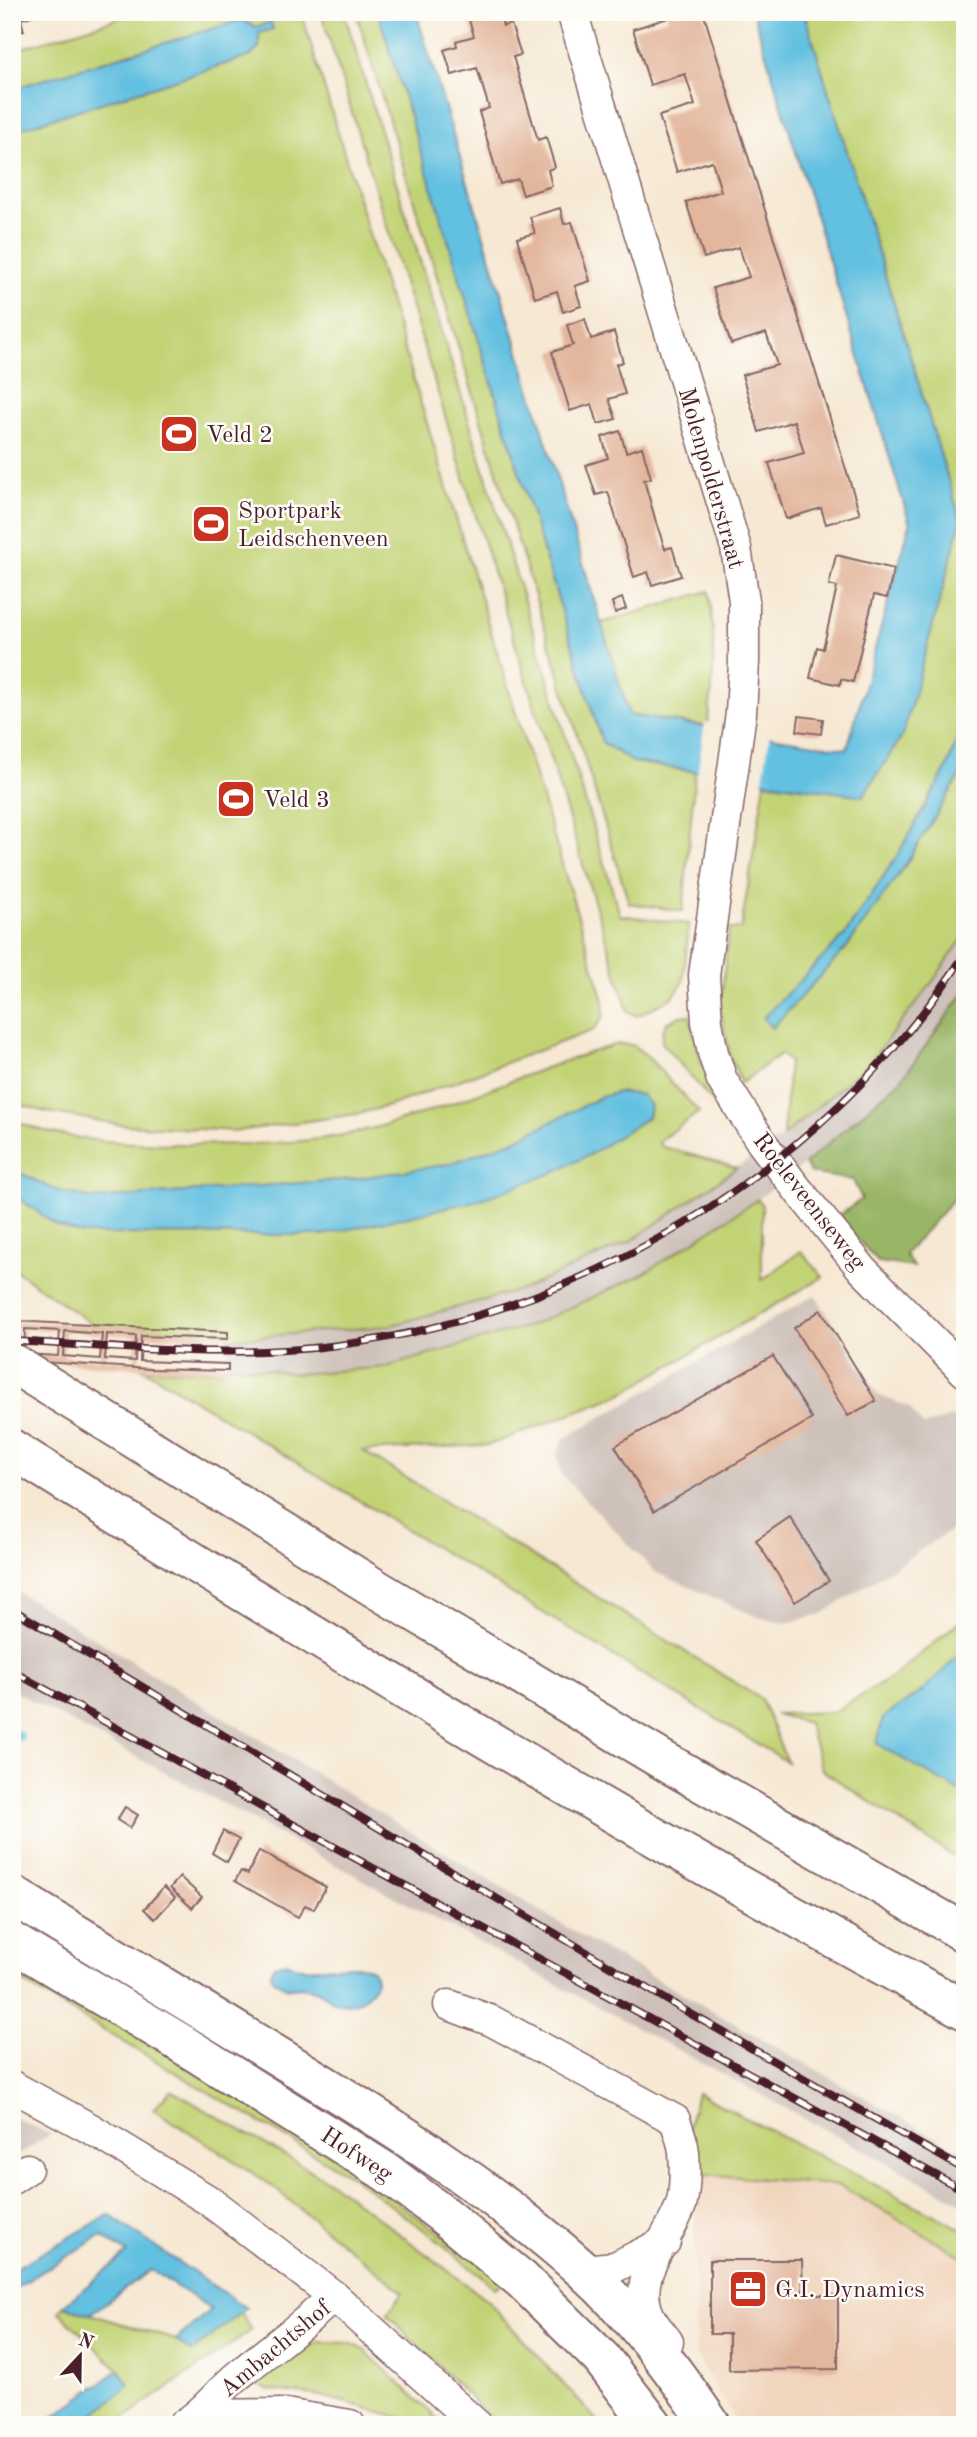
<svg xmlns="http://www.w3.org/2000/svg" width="977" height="2437" font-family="'Old Standard TT',serif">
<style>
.built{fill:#f1d5bd}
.industrial{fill:#cec1ba}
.green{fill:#c2d375;stroke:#867950;stroke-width:2}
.forest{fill:#99b566;stroke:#726a48;stroke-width:2}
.water{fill:#62c0e0;stroke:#567086;stroke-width:2}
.pier{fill:#f6e8d3}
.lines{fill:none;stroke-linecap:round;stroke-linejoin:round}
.stream{stroke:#62c0e0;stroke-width:10}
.building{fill:#e3b79e;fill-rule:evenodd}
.street-casing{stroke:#866566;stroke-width:33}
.secondary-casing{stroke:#866566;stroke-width:42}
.highway-casing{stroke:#866566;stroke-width:42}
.street{stroke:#fff;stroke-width:30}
.secondary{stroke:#fff;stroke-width:38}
.highway{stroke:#fff;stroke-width:38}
.rail-casing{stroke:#4a1f2b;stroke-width:8}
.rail{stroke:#fdfcf7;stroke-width:5;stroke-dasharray:16;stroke-linecap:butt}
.labels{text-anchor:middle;stroke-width:5;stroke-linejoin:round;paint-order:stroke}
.poi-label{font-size:24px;fill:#4a1f2b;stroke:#fdfcf7;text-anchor:start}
.street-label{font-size:24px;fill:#4a1f2b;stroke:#fdfcf7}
</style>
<rect width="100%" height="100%" fill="#fdfcf7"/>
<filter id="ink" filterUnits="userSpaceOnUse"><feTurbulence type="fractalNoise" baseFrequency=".0143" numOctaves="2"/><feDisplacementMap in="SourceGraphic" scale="14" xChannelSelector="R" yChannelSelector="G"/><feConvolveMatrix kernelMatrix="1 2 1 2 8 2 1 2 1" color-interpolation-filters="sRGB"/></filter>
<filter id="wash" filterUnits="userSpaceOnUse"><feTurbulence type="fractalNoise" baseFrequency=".00686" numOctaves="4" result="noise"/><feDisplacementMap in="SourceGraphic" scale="28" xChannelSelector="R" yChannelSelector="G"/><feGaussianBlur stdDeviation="1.57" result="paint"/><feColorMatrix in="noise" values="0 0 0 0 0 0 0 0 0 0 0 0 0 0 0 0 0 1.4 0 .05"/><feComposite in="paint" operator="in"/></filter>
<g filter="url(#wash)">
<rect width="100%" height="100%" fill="#f6e8d3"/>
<!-- built -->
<path class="built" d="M694,2173L840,2186L965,2258V2425H738L696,2356Z"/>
<!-- industrial -->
<g class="industrial">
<path d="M965,935V991L902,1079L805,1164L766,1193L643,1274L535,1324L386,1367L296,1374L228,1364V1339L388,1326L430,1314L631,1241L783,1136L869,1063L931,984Z"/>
<path d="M815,1295L878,1395L909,1407L923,1426L951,1417L965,1426V1521L822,1614L785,1623L758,1617L655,1572L562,1475L557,1456L563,1439Z"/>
<path d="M12,1588L589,1941L965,2154V2205L12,1690Z"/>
<path d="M12,2117L50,2134L12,2159Z"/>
</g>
<!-- green -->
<g class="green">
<path d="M139,12H301L604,1001V1016L594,1030L392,1105L357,1114L238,1131L123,1125L42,1111L12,1102V131L251,56L259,33L273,28L256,27L241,20L12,89V51Z"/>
<path d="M321,12H344L620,915L689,924L683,983L672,998L637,1016L628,1011Z"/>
<path d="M356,12H378L602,742L633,762L695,772L683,911L629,903Z"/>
<path d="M804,12H965V716L947,767L897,856L844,936L764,1018L772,1028L906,864L961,774L965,764V935L931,984L869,1063L783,1136L789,1062L781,1054L741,1083L730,1056L720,1009L729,929H741L765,782L864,796L961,521Z"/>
<path d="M709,591C715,635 715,682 707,726L629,715L601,623Z"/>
<path d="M690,1015C697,1057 711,1095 737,1130L662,1043V1034L666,1023L680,1016Z"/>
<path d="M618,1044L632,1045L646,1055L699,1112L659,1141L660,1146L737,1168L631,1241L524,1289L388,1326L228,1339V1333L95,1326L12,1268V1193L57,1226L82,1234L323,1235L591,1154L648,1117L650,1105L619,1092L601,1097L516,1140L449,1164L411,1171L353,1179L93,1199L55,1190L12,1169V1120C62,1141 116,1143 169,1144C234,1145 303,1146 366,1130C452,1109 532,1068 618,1044Z"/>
<path d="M758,1199L762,1206V1280L801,1251L823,1277L619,1395L489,1445L363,1451L761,1699L787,1762L144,1369L227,1371L228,1364L296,1374L386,1367L535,1324L643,1274Z"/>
<path d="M965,1617V1649L925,1689L883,1718L877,1744L965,1794V1864L822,1770L808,1723L775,1714L833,1712L893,1677Z"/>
<path d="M12,1962L290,2125L506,2281L495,2288L435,2238L354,2178L12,1976Z"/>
<path d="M171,2090L332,2183L487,2300L601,2425H497L387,2314L403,2292L264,2180L153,2109Z"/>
<path d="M697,2093L965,2231V2258L840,2186L694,2173L688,2128Z"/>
<path d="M63,2306L176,2340L192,2352L240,2312L252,2330L114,2425H81L129,2385L119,2370L59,2312Z"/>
<path d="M318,2342L350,2343L364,2350L444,2425H416L403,2418L322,2396L270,2390L255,2384Z"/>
</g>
<!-- forest -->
<path class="forest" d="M965,991V1186L905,1254L913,1267L878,1262L837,1217L862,1199L853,1180L810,1173L805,1164L902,1079Z"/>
<!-- water -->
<g class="water">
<path d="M378,12H416L629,715L847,749L910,524L753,12H804L961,521L903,735L863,796L633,762L602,742Z"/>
<path d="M241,20L256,27L271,22L273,29L259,33V47L251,56L12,131V89Z"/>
<path d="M965,716V764L961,774L906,864L847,947L772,1028L763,1018L844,936L897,856L947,768Z"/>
<path d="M619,1092L642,1095L650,1106L648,1117L591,1154L550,1174L476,1201L323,1235L82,1234L57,1226L12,1193V1169L55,1190L93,1199L353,1179L449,1164L515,1140L601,1097Z"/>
<path d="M965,1649V1794L877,1744L883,1718L925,1689Z"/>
<path d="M286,1962C291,1965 296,1968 302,1968C322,1971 359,1960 374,1971L376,1980C371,1997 354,2008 337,2002C328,1999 322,1991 312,1989C291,1983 293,1996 271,1977V1970L274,1966Z"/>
<path d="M109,2215L246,2308L192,2352L176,2340L211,2309L151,2270L90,2314L63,2306L127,2253L101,2236L12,2290V2270Z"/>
<path d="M119,2370L129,2386L81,2425H42Z"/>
</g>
<!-- pier -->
<path class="pier" d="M705,722L770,733L762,785L697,776Z"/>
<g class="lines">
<!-- stream -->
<path class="stream" d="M12,1733L19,1736"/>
</g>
<g id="blocks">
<!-- building -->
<g class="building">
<path d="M12,12H41V13L21,19L24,31L12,34Z"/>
<path d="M494,12H499L503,26L511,24L521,55L513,57L538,140L546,137L555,167L548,170L552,186L523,195L518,179L500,184L479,112L489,108L477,68L452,75L444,50L457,46L456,41L474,36L469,20Z"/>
<path d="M666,12H703L860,514L826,524L821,508L786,519L769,463L804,453L799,436L794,421L759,432L742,375L777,365L766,333L731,344L713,288L749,277L739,247L704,258L686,202L721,191L712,161L677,172L659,116L695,105L685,74L650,85L633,29L668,18Z"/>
<path d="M560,208L564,224L572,222L590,281L575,286L581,306L563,312L557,291L535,298L517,238L535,233L530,217Z"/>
<path d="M585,319L591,339L614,332L623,362L616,364L625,394L609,399L616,419L598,424L592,404L570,411L552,352L573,345L567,325Z"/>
<path d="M620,431L626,452L642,447L651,478L644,480L656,522L665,549L672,547L681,576L652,585L648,572L634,577L608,492L596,495L586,465L608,458L602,437Z"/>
<path d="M836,555L894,569L887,598L874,595L853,682L841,679L840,685L810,678L817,647L823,649L837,587L829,585Z"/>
<path d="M622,598L626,609L615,613L612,602Z"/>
<path d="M799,716L823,719L821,734L797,731Z"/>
<path d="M821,1310L876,1401L848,1416L794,1328Z"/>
<path d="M12,1321L228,1332V1339L141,1336L140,1361L228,1364V1371L150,1369L12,1360L19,1354L20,1329L12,1328ZM25,1329L60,1331L58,1356L24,1354ZM65,1331L102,1334L100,1359L63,1356ZM107,1334L136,1336L135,1361L105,1359Z"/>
<path d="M773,1356L812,1419L654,1511L615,1446Z"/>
<path d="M790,1517L829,1581L795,1602L756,1540Z"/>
<path d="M125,1807L138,1815L130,1828L117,1820Z"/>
<path d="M223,1831L239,1840L227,1862L212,1853Z"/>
<path d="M259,1851L326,1887L314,1909L305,1905L298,1917L235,1881L241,1871L248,1874Z"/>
<path d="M180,1877L202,1897L192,1908L170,1888Z"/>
<path d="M164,1887L175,1897L155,1919L144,1909Z"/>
<path d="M710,2260H802L803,2295H838V2369L729,2370V2334H710Z"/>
</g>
</g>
</g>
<g filter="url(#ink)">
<use href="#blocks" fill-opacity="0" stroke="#866566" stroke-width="2"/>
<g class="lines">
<!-- street casing -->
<g class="street-casing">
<g id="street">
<path d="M572,12L736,548L744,601V662L741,713L704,975L707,1022L713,1053L722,1080L762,1143L798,1190L863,1270L965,1372"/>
<path d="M449,2005L492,2021L675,2120C678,2130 683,2141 684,2152C685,2167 685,2191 681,2205C668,2242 631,2275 649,2315C653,2325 662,2333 668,2342"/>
<path d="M12,2086L93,2130L208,2200L334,2296"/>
<path d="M12,2179L27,2169"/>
<path d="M583,2270L615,2267L665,2242"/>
<path d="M200,2415L285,2414L350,2425"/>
<path d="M183,2425C205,2412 217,2393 236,2377C269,2350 303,2326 334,2296L477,2425"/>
</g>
</g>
<!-- secondary casing -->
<g class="secondary-casing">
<g id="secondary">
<path d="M12,1895C101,1949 190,2003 279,2057C385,2122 490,2187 583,2270C633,2315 673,2369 711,2425"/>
<path d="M12,1942L179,2042L386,2172L442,2214L522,2280L601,2358L653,2425"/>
</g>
</g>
<!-- highway casing -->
<g class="highway-casing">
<g id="highway">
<path d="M12,1363L378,1590L659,1758L965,1933"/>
<path d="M12,1449C325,1645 640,1835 965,2010"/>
</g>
</g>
<!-- street -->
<use href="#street" class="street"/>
<!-- secondary -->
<use href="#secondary" class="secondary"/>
<!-- highway -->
<use href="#highway" class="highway"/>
<!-- rail casing -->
<g class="rail-casing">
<g id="rail">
<path d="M12,1341C112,1347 212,1357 313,1348C574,1323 822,1174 965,954"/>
<path d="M12,1609L677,2006L965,2170"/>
<path d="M12,1671L965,2191"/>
</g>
</g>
<!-- rail -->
<use href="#rail" class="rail"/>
</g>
</g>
<!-- icons -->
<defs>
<g id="stadium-square" transform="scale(2.0125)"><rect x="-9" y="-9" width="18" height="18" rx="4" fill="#c8321e" stroke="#fdfcf7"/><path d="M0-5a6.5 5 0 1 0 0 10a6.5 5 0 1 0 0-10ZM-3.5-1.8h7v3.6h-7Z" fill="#fff"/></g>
<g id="office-square" transform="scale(2.0125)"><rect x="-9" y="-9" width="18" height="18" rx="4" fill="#c8321e" stroke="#fdfcf7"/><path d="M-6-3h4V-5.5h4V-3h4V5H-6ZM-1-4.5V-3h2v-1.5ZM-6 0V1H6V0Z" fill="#fff"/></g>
</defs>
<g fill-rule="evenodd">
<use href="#stadium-square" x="179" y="434"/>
<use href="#stadium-square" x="211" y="524"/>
<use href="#stadium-square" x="236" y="799"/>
<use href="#office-square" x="748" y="2289"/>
</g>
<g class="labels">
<!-- poi labels -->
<g class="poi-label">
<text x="206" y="442">Veld 2</text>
<text x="238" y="518">Sportpark<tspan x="238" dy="28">Leidschenveen</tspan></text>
<text x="263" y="807">Veld 3</text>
<text x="775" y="2297">G.I. Dynamics</text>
</g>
<!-- street labels -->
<g class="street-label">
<text transform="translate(712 478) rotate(74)" y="8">Molenpolderstraat</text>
<text transform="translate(810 1201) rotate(52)" y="8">Roeleveenseweg</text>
<text transform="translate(357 2154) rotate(33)" y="8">Hofweg</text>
<text transform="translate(275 2348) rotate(-40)" y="8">Ambachtshof</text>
</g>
</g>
<!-- margin -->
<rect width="977" height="2437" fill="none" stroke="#fdfcf7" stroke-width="42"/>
<!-- north arrow -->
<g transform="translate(80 2356) rotate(22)" stroke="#fdfcf7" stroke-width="5" paint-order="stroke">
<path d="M0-5L12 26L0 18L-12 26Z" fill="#4a1f2b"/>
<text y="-10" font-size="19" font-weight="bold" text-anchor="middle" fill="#4a1f2b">N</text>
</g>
</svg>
